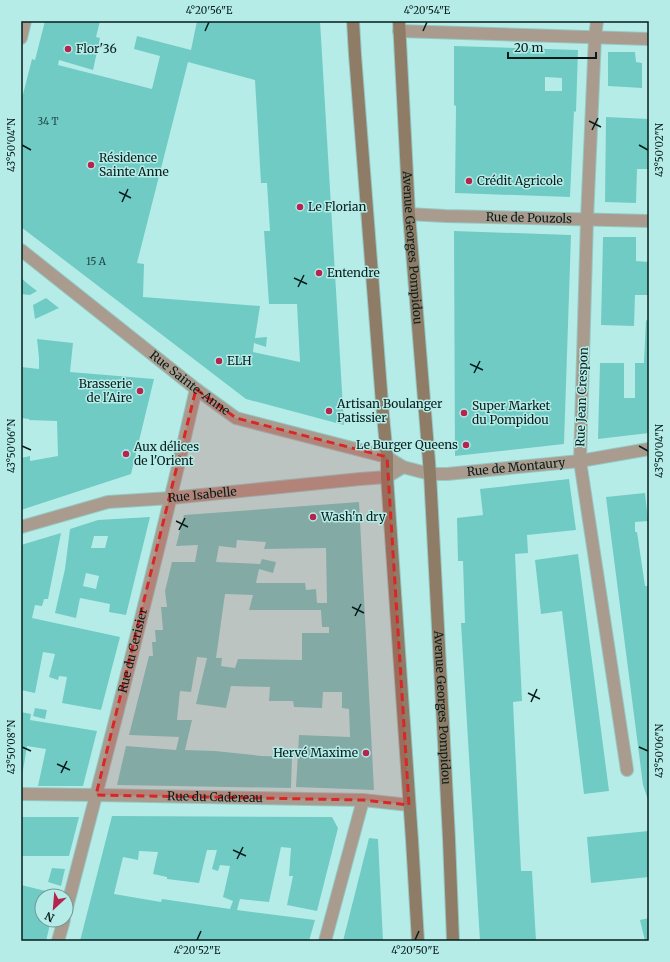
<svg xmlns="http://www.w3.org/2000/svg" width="670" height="962" font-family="Merriweather,serif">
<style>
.building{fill:#70cbc5;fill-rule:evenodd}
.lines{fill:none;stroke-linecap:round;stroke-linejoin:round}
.street-casing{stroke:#96c7c3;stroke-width:14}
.secondary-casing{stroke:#96c7c3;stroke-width:14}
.street{stroke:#a99c8e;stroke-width:12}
.secondary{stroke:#8e7c67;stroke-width:12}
.marked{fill:#d62828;fill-opacity:0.2;stroke:#d62828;stroke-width:3;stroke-dasharray:8 5;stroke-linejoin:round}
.ticks{fill:none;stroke:#071d1b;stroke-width:1.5}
.poi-dot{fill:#b5244d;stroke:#b6ece8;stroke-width:1.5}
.labels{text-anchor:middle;stroke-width:3;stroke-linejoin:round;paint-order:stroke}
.number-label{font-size:10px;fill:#214846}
.poi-label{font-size:12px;fill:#071d1b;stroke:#b6ece8;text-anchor:start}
.street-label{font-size:12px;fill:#071d1b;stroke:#b6ece8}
.neatline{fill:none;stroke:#071d1b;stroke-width:1.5}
.ticks-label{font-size:10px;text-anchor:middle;fill:#071d1b}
</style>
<rect width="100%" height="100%" fill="#b6ece8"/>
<!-- building -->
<g class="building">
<path d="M45,21H100L96,37L100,38L93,70L59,60L58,65L152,89L160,56L134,49L137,36L191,50L197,21H320L344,425L246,399L21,227V102L32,59L35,60ZM188,62L255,80L261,183H267L270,231H264L269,304H297L300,362L253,352L254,343L266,347L267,337L255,338L260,306L143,297L144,264L137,263Z"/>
<path d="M454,46L578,50L576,112L574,111L570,197L455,193L456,106L454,105ZM545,77L562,78V91H545Z"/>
<path d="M608,52H635L636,62L642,63V88L608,86Z"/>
<path d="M606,117L649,119V169H637L636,203L605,202Z"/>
<path d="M454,231L571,235L564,444L455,456Z"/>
<path d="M603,237H636V261L649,262V295H635L634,326L601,325Z"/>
<path d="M21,278L28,284L37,291L30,295L21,294Z"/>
<path d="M46,298L59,308L35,319L33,305Z"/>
<path d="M646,320L649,321V433L598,439L600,363H624V398H635V363H644Z"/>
<path d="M37,339L73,343L70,372L154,379L131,474L21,510V458L30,456V461L58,456L57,421L29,420V419L21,418V367L39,369V358Z"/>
<path d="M569,479L576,530L527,535L528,553L515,554L522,701L513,702L521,871H532L536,941H480L461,623H465L463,561H458L457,518L483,515L480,489Z"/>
<path d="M645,493L648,521L635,522V532H637L645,586H649V803L643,785L606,497Z"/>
<path d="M359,502L374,790L296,787L299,735L350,737L349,709L342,708V692H323L322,708L294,707L293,701H269L270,687L231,686L226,708L196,704L207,658L197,657L191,692L180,691L177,720H192L185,750L215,751L262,756L292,757L291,788L117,785L126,746L176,750L179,737L129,735L149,656H153L152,642H156L155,630H163L161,607H167L165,591L172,562H195L198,545L176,546L184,515ZM237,540L266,542L264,549L326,548L327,603H317L316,589L306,590L305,583H256L259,569L273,573L276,562L262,559L260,564L216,562L219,546L236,548ZM225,594L253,595L249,610H321L322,627H329V633H302V660L238,659L235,668L221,666L222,658H216Z"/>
<path d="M150,517L126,615L109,612L110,604L80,598L76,618L55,613L65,569L70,529L98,520ZM94,536H108L105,548H91ZM86,573L99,576L96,589L83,586Z"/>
<path d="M61,533L48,599H44L42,606L35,605L32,618L120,637L101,710L62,703L67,677L59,676L58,680L49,677L55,654L43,652L35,693L21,690V545Z"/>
<path d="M578,554L609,791L584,794L562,611L541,614L535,560Z"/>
<path d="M35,708L47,710L45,719L33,716Z"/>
<path d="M21,712L31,714L30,720L97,731L83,786H38L46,749L27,746L22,776H21Z"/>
<path d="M112,816L332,817L338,828L317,911L287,905L293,876H289L291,848L281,847L269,902L240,899L237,910L315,920L309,941H80ZM207,850H217L212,869L218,871L220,865L230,866L223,897L233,901L230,909L162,899L161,902L114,894L123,857L138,860L139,851L158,852L153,874L167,877V879L199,883Z"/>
<path d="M21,817H79L69,856H21Z"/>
<path d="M649,831V877L591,883L587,837Z"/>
<path d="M369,838L378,839L383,941H343Z"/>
<path d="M52,868L65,869L61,886L48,882Z"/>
<path d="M21,885L58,894V896H42V920H51L46,941H21Z"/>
<path d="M649,918V941H645L640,920Z"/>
</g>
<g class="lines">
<!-- street casing -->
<g class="street-casing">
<g id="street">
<path d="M597,21L595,37L587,219L580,461L627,770"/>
<path d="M399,31L649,39"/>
<path d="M21,38L25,21"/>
<path id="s1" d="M409,214L445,216L649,221"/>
<path id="s2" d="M21,250L196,389L236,418L387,457L403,467L430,474H447L580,461L649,449"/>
<path id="s3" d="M21,527L108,502L171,498L360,479L387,477L403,467"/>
<path id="s4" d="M21,794L96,795L363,800L409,805"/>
<path id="s5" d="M66,911C111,738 156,564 196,389"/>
<path d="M58,941L64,920"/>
<path d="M325,941L363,800"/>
</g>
</g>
<!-- secondary casing -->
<g class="secondary-casing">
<g id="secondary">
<path d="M353,21L355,55L383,416L387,457V477L412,840L418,941"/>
<path id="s6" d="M399,21L409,214L430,474L449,839L453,941"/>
</g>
</g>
<!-- street -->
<use href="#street" class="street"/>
<!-- secondary -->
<use href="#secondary" class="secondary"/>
</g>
<!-- marked area -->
<path class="marked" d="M196,389L236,418L387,457L409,805L363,800L96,795Z"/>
<!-- ticks -->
<path class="ticks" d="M205,31L209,22M423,31L427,22M589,121L601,127M592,130L598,118M22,145L31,150M639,145L648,150M119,192L131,198M122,202L128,189M294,278L307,284M298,287L304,275M470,364L483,370M474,373L480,361M22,446L31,450M639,446L648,451M176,521L188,527M179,530L185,518M352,607L364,613M355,616L361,604M528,693L540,699M531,702L537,689M22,747L31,751M639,747L648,751M57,764L70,770M61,773L67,761M233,850L246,856M237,859L243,847M197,940L201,931M415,940L419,931"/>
<!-- markers -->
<g class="poi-dot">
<circle cx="68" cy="49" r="4"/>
<circle cx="91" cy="165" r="4"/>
<circle cx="469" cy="181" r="4"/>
<circle cx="300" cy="207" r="4"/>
<circle cx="319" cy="273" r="4"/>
<circle cx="219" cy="361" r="4"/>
<circle cx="140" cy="391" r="4"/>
<circle cx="329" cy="411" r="4"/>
<circle cx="464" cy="413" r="4"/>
<circle cx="466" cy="445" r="4"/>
<circle cx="126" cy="454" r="4"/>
<circle cx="313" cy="517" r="4"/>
<circle cx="366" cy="753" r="4"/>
</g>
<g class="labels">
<!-- number labels -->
<g class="number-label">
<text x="48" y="125">34 T</text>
<text x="96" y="265">15 A</text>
</g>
<!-- poi labels -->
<g class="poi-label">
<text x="76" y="53">Flor'36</text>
<text x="99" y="162">Résidence<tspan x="99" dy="14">Sainte Anne</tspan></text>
<text x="477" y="185">Crédit Agricole</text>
<text x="308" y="211">Le Florian</text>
<text x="327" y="277">Entendre</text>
<text x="227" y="365">ELH</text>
<text x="132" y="388" text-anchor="end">Brasserie<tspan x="132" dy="14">de l'Aire</tspan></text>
<text x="337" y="408">Artisan Boulanger<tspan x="337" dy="14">Patissier</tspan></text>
<text x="472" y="410">Super Market<tspan x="472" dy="14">du Pompidou</tspan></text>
<text x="458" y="449" text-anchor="end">Le Burger Queens</text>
<text x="134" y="451">Aux délices<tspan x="134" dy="14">de l'Orient</tspan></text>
<text x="321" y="521">Wash'n dry</text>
<text x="358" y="757" text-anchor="end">Hervé Maxime</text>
</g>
<!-- street labels -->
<g class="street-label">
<text dy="4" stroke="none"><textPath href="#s1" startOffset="120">Rue de Pouzols</textPath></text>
<text dy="4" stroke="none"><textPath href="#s6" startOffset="227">Avenue Georges Pompidou</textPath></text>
<text dy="4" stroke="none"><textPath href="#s2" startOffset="215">Rue Sainte-Anne</textPath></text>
<text transform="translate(582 397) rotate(-88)" y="4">Rue Jean Crespon</text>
<text dy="4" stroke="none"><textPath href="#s2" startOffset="562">Rue de Montaury</textPath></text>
<text dy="4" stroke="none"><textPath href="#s3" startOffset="185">Rue Isabelle</textPath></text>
<text dy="4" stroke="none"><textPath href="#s5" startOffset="269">Rue du Cerisier</textPath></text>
<text dy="4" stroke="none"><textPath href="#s6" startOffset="688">Avenue Georges Pompidou</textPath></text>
<text dy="4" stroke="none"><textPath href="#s4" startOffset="194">Rue du Cadereau</textPath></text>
</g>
</g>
<!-- border -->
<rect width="670" height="962" fill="none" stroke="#b6ece8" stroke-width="44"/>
<!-- north arrow -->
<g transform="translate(54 908) rotate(206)"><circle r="19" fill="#b6ece8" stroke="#709996"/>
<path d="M0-3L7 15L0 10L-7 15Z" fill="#b5244d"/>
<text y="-6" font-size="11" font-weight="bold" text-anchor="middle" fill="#071d1b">N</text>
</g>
<!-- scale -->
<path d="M508 52v6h88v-6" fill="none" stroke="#071d1b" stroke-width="2"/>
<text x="514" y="52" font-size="12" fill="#071d1b" stroke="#b6ece8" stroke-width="3" paint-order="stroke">20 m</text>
<rect x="22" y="22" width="626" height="918" class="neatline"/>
<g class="ticks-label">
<text x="209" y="14">4°20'56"E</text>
<text x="427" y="14">4°20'54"E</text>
<text transform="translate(11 145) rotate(-90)" y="4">43°50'04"N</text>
<text transform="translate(659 150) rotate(-90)" y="4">43°50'02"N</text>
<text transform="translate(11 446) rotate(-90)" y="4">43°50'06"N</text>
<text transform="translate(659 451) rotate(-90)" y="4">43°50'04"N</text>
<text transform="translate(11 747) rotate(-90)" y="4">43°50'08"N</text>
<text transform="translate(659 751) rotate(-90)" y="4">43°50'06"N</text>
<text x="197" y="954">4°20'52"E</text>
<text x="415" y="954">4°20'50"E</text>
</g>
</svg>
